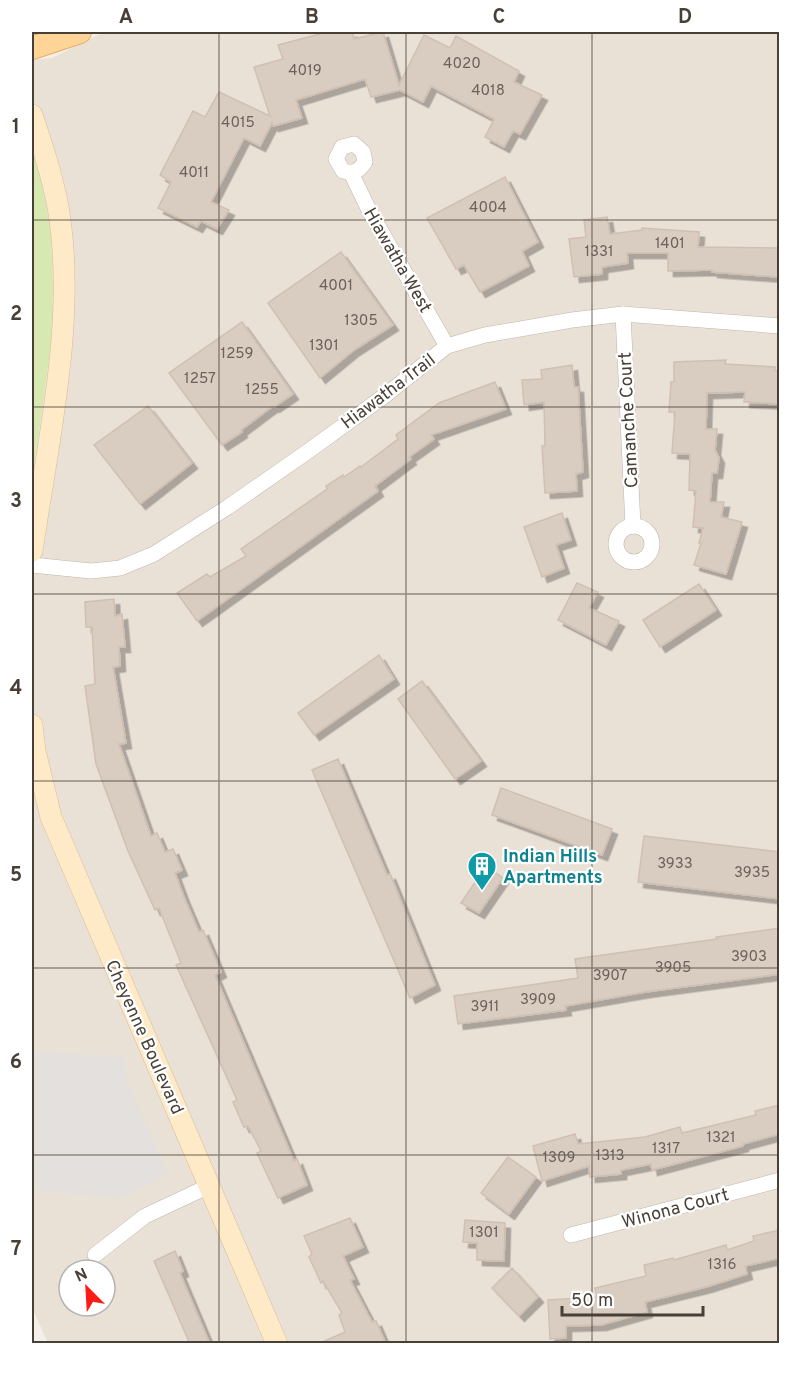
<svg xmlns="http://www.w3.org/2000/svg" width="811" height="1375" font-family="Overpass,sans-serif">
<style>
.residential{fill:#e9e0d6;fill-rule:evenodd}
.green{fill:#d7e9b1}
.parking{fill:#e3e0dd}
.building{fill:#d9ccc1;stroke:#d1c0b1;stroke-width:1.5;filter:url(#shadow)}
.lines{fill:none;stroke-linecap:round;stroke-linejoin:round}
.street-casing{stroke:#c0b6ab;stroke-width:16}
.secondary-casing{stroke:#d5bd98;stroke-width:22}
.primary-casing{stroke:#e6ae65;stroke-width:24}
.street{stroke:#fff;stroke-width:15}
.secondary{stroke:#ffeac8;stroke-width:21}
.primary{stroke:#ffd497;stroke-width:22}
.grid{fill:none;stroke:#483f37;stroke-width:1.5;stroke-opacity:0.55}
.labels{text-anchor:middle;stroke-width:4.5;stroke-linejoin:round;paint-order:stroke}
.number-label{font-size:15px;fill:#6c625a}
.street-label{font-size:18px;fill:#483f37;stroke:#fff}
.culture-label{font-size:18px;font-weight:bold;fill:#0d838f;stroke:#fff;text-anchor:start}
.neatline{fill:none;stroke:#483f37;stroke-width:2}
.grid-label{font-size:20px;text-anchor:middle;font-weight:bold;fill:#483f37}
</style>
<defs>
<filter id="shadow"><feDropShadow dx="5.5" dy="5.5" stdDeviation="0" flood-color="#0004"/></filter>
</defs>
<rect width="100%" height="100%" fill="#f4efe9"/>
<!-- residential -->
<path class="residential" d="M104,32H779V1343H48L32,1308V481L54,324L32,139V60L52,58ZM69,1270H105V1306H69Z"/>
<!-- green -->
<path class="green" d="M32,139L39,162L51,237L54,324L32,481Z"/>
<!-- parking -->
<path class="parking" d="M32,1052L125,1056L126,1079L168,1174L122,1198L48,1192L32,1186Z"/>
<!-- building -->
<g class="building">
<path d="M327,32H352L354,39L383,32L399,85L424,35L450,48L456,36L519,71L514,82L542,95L520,134L513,131L504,147L485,137L494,119L431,86L423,102L400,90L371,97L365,79L296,100L302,118L273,126L272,123L260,146L244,138L211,202L229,210L217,229L201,221L197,227L158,208L171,182L160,175L193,111L205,117L219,92L270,116L254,67L283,59L278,45Z"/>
<path d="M505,177L538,242L522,251L529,266L480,292L464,265L456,269L427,218Z"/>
<path d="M607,217L610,234L642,230V228L699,232L698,247L780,248L778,277L712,272V270L668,271V253H627L628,263L602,267V274L574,277L569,239L586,237L584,220Z"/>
<path d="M341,252L393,325L354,350L320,378L268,303Z"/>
<path d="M242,322L293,394L274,407L273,406L241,430L242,432L222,445L169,373Z"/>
<path d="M726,360L725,364L775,367V371H780V404L744,402L745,392L707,393L706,429H717L715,450L719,458L717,473H712L710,502H724L721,517L742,522L726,574L694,565L701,543H699L703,528L693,527L696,491L689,490L690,454L672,453L675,412H669L671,382H674V362Z"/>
<path d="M572,365L574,387H578L583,472L576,474L577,491L545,493L542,446H545L544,402L524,405L522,380L542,379L541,370Z"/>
<path d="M495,382L506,409L431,435L434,439L409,457L411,459L375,486L378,491L197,621L177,593L207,574L210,577L246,556L241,549L327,489L326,486L343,475L344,477L360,466L361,467L398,439L396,435L439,403Z"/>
<path d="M148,406L192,463L140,504L94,445Z"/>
<path d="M562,513L571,540L556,545L564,568L542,577L524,527Z"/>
<path d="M577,583L598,592L589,608L619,621L606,645L558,620Z"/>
<path d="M699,584L716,610L660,647L643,620Z"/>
<path d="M114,599L115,616L122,614L125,647H119L120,666L113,667L126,743L119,744L151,836L157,833L165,852L173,849L182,870L175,873L184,897L199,932L203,930L221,972L215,975L294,1161L297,1159L307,1185L278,1198L257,1153L261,1151L248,1126L244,1127L233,1102L237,1100L176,965L181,963L159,908L155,910L128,851L96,764L85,686L95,684L92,627H86L85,602Z"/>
<path d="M379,655L394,679L314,735L298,713Z"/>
<path d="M422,681L481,761L455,779L398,699Z"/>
<path d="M338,759L387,875L390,874L435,985L410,998L312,770Z"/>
<path d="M501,788L612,829L602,855L492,815Z"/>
<path d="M644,836L780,852V899L638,882Z"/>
<path d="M486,866L503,878L479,913L461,903Z"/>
<path d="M780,928V974L645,992L565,1006L566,1010L458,1024L454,996L578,978L575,959L717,939L716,937Z"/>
<path d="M780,1105V1134L743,1144V1146L652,1170L651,1164L621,1170V1174L590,1177L589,1166L542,1181L533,1146L575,1134L578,1144L645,1137L680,1127L682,1133L756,1115L755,1111Z"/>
<path d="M508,1157L536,1177L509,1214L481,1193Z"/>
<path d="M350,1218L363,1247L343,1256L354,1279L350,1280L372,1322L376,1321L386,1344H318L345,1332L339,1315L342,1313L323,1281L321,1283L309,1257L312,1254L304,1236Z"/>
<path d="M465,1220L505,1223L504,1261L477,1260V1243L463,1242Z"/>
<path d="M780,1230V1258L745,1266L747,1274L706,1287L645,1302L647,1312L601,1325L566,1326V1338L550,1339L548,1300L597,1297L595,1288L646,1276L644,1265L673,1258L674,1260L726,1245L727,1250L754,1241L753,1236Z"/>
<path d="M175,1251L183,1271L180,1273L210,1344H190L154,1261Z"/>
<path d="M512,1268L538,1297L519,1316L492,1288Z"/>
</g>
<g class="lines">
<!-- street casing -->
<g class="street-casing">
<g id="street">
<path d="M354,144L363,152L365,162C359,171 354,174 343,171L336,159L342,147Z"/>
<path d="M351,173L370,212L447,346"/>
<path d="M623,314L633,526"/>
<circle cx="634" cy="544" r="18"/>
<path d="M32,565L91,571L120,568L154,554L228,507L307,452L387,394L447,346L485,335L572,320L623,314L780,326"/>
<path d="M571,1235L780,1180"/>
<path d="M95,1255L145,1216L209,1186"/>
</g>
</g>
<!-- secondary casing -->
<g class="secondary-casing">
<g id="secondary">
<path d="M32,115C42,145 52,175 58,207C77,317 48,441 32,551"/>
<path d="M32,725L35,751L51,817L277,1344"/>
</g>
</g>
<!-- primary casing -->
<g class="primary-casing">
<path id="primary" d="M32,48L80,32"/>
</g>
<!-- street -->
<use href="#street" class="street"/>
<!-- secondary -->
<use href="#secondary" class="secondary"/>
<!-- primary -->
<use href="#primary" class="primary"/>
</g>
<!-- grid -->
<path class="grid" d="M219,32V1344M406,32V1344M592,32V1344M32,220H780M32,407H780M32,594H780M32,781H780M32,968H780M32,1155H780"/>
<!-- icons -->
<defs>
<g id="building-pin" transform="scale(1.5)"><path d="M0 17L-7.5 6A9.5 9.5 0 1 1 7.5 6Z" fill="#0f9aa8" stroke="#fff"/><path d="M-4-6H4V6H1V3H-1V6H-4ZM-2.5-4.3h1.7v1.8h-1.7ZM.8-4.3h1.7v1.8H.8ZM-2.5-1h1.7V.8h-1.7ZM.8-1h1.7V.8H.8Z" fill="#fff"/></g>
</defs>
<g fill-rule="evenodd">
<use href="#building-pin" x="482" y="866"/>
</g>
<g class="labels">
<!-- number labels -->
<g class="number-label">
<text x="462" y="68">4020</text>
<text x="305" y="75">4019</text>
<text x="488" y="95">4018</text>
<text x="238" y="127">4015</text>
<text x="194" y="177">4011</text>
<text x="488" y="212">4004</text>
<text x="670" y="248">1401</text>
<text x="599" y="256">1331</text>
<text x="336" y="290">4001</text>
<text x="361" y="325">1305</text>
<text x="324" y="350">1301</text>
<text x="237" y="358">1259</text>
<text x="200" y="383">1257</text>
<text x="262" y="394">1255</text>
<text x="675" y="868">3933</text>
<text x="752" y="877">3935</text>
<text x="749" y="961">3903</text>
<text x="673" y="972">3905</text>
<text x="610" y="980">3907</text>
<text x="538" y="1004">3909</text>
<text x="485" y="1011">3911</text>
<text x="721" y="1142">1321</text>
<text x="666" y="1153">1317</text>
<text x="610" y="1160">1313</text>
<text x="559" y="1162">1309</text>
<text x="484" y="1237">1301</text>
<text x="722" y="1269">1316</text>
</g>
<!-- street labels -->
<g class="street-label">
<text transform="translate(398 260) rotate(60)" y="6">Hiawatha West</text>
<text transform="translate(388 391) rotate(-37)" y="6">Hiawatha Trail</text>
<text transform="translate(628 420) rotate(-93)" y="6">Camanche Court</text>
<text transform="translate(145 1037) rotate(66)" y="6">Cheyenne Boulevard</text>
<text transform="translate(675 1208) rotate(-15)" y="6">Winona Court</text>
</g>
<!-- culture labels -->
<g class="culture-label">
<text x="503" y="862">Indian Hills<tspan x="503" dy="21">Apartments</tspan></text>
</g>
</g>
<!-- border -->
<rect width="811" height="1375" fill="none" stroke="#ffffff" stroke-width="66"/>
<!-- north arrow -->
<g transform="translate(87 1288) rotate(336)"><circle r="28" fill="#ffffff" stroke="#b6b2af" stroke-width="1.5"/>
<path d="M0-4.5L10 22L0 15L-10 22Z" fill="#fd1b16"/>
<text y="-9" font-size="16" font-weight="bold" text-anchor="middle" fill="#483f37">N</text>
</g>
<!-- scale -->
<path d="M562 1306v9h141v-9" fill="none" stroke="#483f37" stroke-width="3"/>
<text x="571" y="1306" font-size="18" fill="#483f37" stroke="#ffffff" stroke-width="4.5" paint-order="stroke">50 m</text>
<rect x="33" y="33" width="745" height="1309" class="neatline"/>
<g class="grid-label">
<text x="126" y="23">A</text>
<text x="312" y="23">B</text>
<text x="499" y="23">C</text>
<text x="685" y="23">D</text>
<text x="16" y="133">1</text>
<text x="16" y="320">2</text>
<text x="16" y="507">3</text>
<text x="16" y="694">4</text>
<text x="16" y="881">5</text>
<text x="16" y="1068">6</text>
<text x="16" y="1255">7</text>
</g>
</svg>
